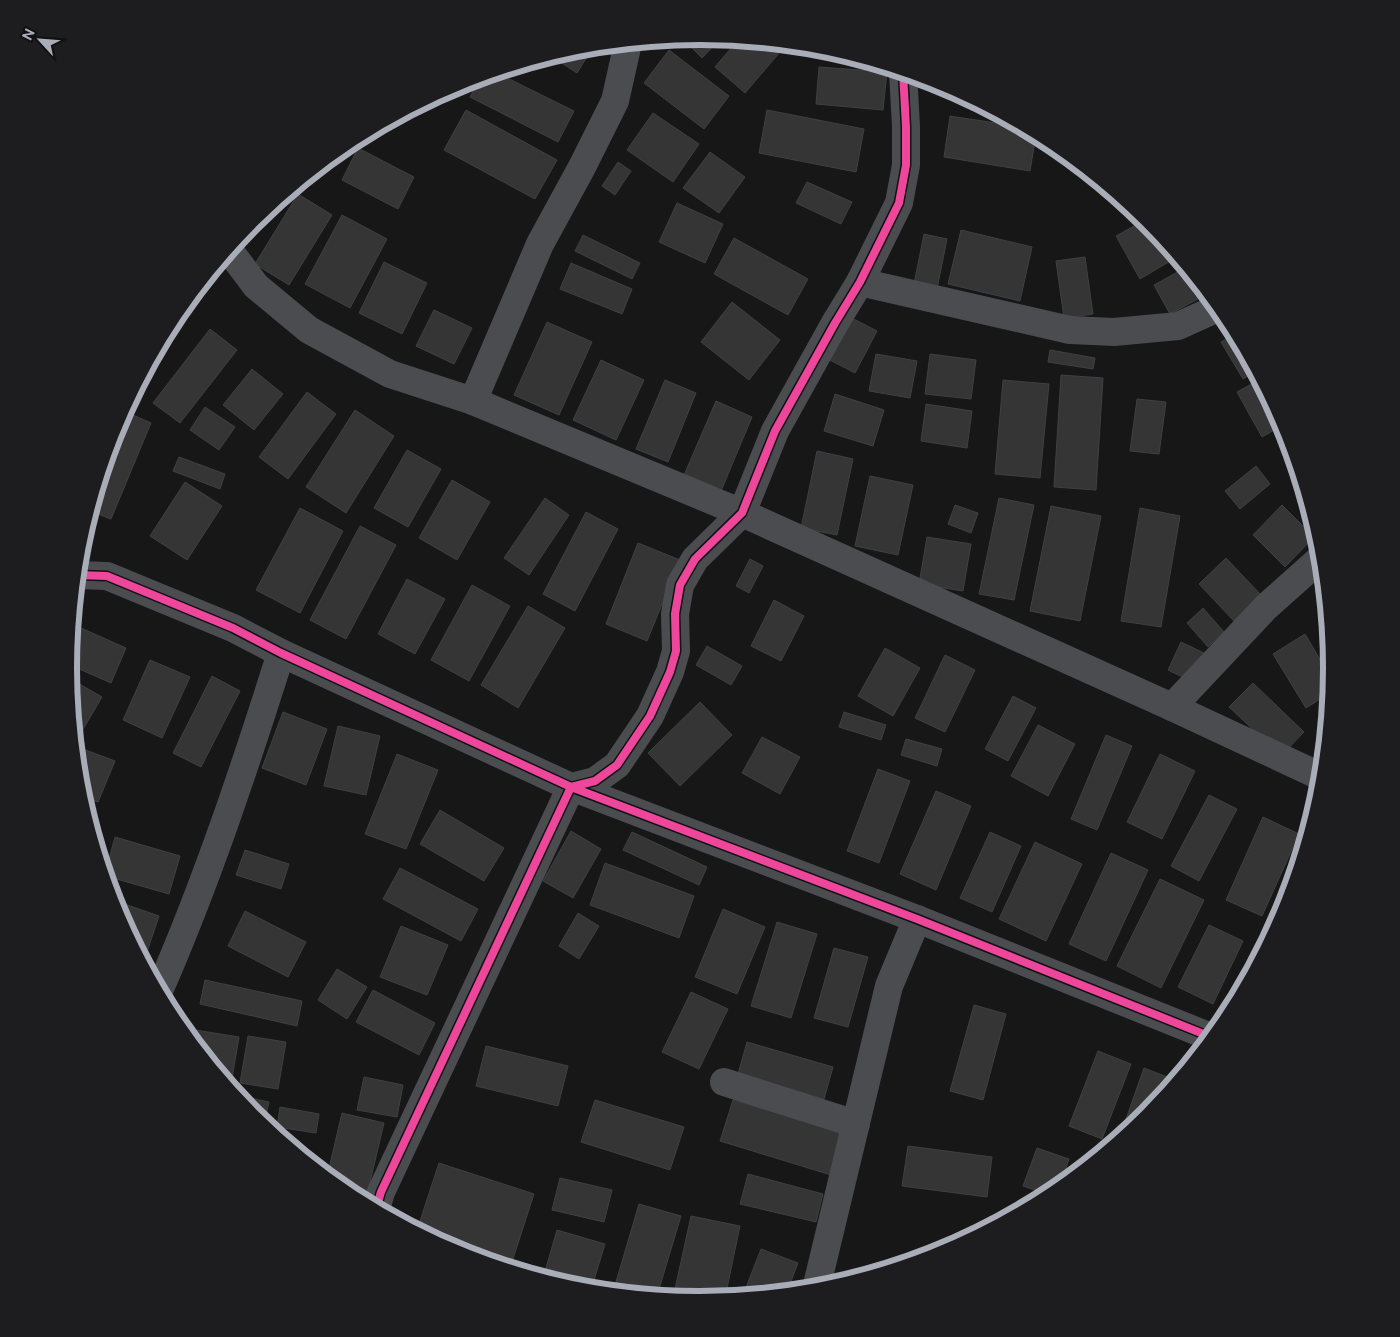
<svg xmlns="http://www.w3.org/2000/svg" width="1400" height="1337" font-family="'Public Sans',sans-serif">
<style>
.building{fill:#353536;stroke:#3f4043}
.lines{fill:none;stroke-linecap:round;stroke-linejoin:round}
.minor{stroke:#4b4c50;stroke-width:28}
.cycleway-casing{stroke:#111113;stroke-width:11}
.cycleway{stroke:#ed469a;stroke-width:8}
.rim{fill:none;stroke:#a8adb8;stroke-width:6}
</style>
<rect width="100%" height="100%" fill="#171717"/>
<!-- building -->
<g class="building">
<path d="M700,36L721,38L702,58L682,38Z"/>
<path d="M738,40L769,43L780,52L745,93L715,67Z"/>
<path d="M593,47L577,73L551,56L577,48Z"/>
<path d="M669,50L729,96L704,129L644,83Z"/>
<path d="M819,67L887,72L883,110L816,104Z"/>
<path d="M497,73L574,111L558,142L470,97L480,78Z"/>
<path d="M940,84H942L957,93L939,89Z"/>
<path d="M466,110L557,160L535,199L444,150Z"/>
<path d="M767,110L864,129L856,172L759,153Z"/>
<path d="M653,113L699,144L673,182L627,150Z"/>
<path d="M950,116L1022,127L1036,135L1030,171L944,157Z"/>
<path d="M358,148L414,177L398,209L342,180Z"/>
<path d="M710,152L745,177L719,213L683,188Z"/>
<path d="M618,162L631,171L615,195L602,186Z"/>
<path d="M807,182L852,202L841,224L796,203Z"/>
<path d="M298,194L332,215L289,285L255,264Z"/>
<path d="M677,203L723,224L705,263L659,242Z"/>
<path d="M342,215L387,239L350,308L305,284Z"/>
<path d="M1145,220L1177,257L1140,279L1116,236Z"/>
<path d="M961,230L1032,247L1020,301L948,284Z"/>
<path d="M924,234L947,239L937,289L914,284Z"/>
<path d="M583,235L640,263L632,279L575,251Z"/>
<path d="M734,238L808,279L788,315L714,274Z"/>
<path d="M1085,257L1093,314L1064,318L1056,261Z"/>
<path d="M384,262L427,283L402,334L359,313Z"/>
<path d="M571,263L632,289L622,314L560,289Z"/>
<path d="M1185,268L1207,294L1170,314L1154,285Z"/>
<path d="M732,302L780,340L749,380L701,342Z"/>
<path d="M434,310L472,328L454,364L416,346Z"/>
<path d="M846,315L877,331L855,373L824,357Z"/>
<path d="M547,322L592,342L559,415L514,395Z"/>
<path d="M210,329L237,350L180,423L153,403Z"/>
<path d="M1235,334L1255,372L1243,379L1221,342Z"/>
<path d="M1050,350L1095,358L1093,369L1048,362Z"/>
<path d="M876,354L917,361L910,398L869,391Z"/>
<path d="M930,354L976,360L971,399L925,394Z"/>
<path d="M601,360L644,380L616,440L573,420Z"/>
<path d="M252,369L283,394L254,430L223,405Z"/>
<path d="M1061,375L1103,378L1096,490L1054,487Z"/>
<path d="M665,380L696,393L668,462L636,449Z"/>
<path d="M1003,380L1049,384L1040,478L995,474Z"/>
<path d="M1259,380L1283,425L1262,437L1237,392Z"/>
<path d="M307,392L336,414L288,479L259,457Z"/>
<path d="M835,394L884,410L873,446L824,431Z"/>
<path d="M1137,399L1166,402L1159,454L1130,451Z"/>
<path d="M716,401L752,417L721,491L684,475Z"/>
<path d="M926,404L972,411L967,448L921,441Z"/>
<path d="M205,407L235,427L219,450L190,430Z"/>
<path d="M355,410L394,436L346,513L306,487Z"/>
<path d="M124,411L151,423L111,519L90,511L116,426Z"/>
<path d="M1287,435L1295,463L1280,439Z"/>
<path d="M407,450L441,469L408,527L374,508Z"/>
<path d="M817,451L853,459L837,535L801,528Z"/>
<path d="M179,457L225,474L220,489L173,471Z"/>
<path d="M1256,466L1270,484L1240,509L1225,491Z"/>
<path d="M870,476L913,485L898,555L855,546Z"/>
<path d="M452,480L490,502L457,560L419,538Z"/>
<path d="M185,482L222,506L187,560L150,536Z"/>
<path d="M545,498L569,515L529,575L504,558Z"/>
<path d="M999,498L1034,505L1014,600L979,594Z"/>
<path d="M955,505L978,513L971,533L948,524Z"/>
<path d="M1282,505L1314,537L1285,567L1253,535Z"/>
<path d="M1051,506L1101,516L1080,621L1030,611Z"/>
<path d="M300,508L343,531L300,613L256,590Z"/>
<path d="M1140,508L1180,516L1161,627L1121,621Z"/>
<path d="M586,512L618,529L575,611L543,594Z"/>
<path d="M360,526L396,545L346,639L310,620Z"/>
<path d="M927,537L971,544L963,591L919,584Z"/>
<path d="M638,543L680,560L647,641L606,624Z"/>
<path d="M1226,558L1261,595L1234,621L1199,584Z"/>
<path d="M750,559L763,566L749,593L736,586Z"/>
<path d="M407,579L445,599L415,654L378,634Z"/>
<path d="M472,585L510,606L469,681L431,660Z"/>
<path d="M774,600L804,616L781,661L751,646Z"/>
<path d="M528,606L565,628L518,708L481,685Z"/>
<path d="M1203,608L1224,632L1208,647L1187,623Z"/>
<path d="M72,624L126,648L111,683L68,664Z"/>
<path d="M1305,634L1331,678L1330,693L1306,708L1273,654Z"/>
<path d="M1181,642L1204,653L1191,681L1168,670Z"/>
<path d="M707,646L742,666L731,685L696,665Z"/>
<path d="M885,648L920,668L893,716L858,696Z"/>
<path d="M945,655L975,670L945,732L915,718Z"/>
<path d="M150,660L190,677L162,738L123,720Z"/>
<path d="M212,676L240,691L201,767L173,753Z"/>
<path d="M69,678L102,697L79,736L74,733Z"/>
<path d="M1253,683L1304,732L1281,756L1229,707Z"/>
<path d="M1013,696L1036,708L1008,761L985,749Z"/>
<path d="M700,702L732,735L680,786L648,753Z"/>
<path d="M283,712L327,729L306,785L262,768Z"/>
<path d="M844,712L886,725L881,740L839,727Z"/>
<path d="M1038,725L1075,744L1048,796L1011,776Z"/>
<path d="M338,726L380,736L366,795L324,786Z"/>
<path d="M1106,735L1132,746L1097,830L1071,819Z"/>
<path d="M762,737L800,757L780,794L742,773Z"/>
<path d="M906,739L942,749L937,766L901,755Z"/>
<path d="M75,746L115,761L98,802L81,796Z"/>
<path d="M397,754L438,770L406,849L365,834Z"/>
<path d="M1160,754L1195,771L1162,839L1127,822Z"/>
<path d="M878,769L910,781L879,863L847,851Z"/>
<path d="M936,791L971,806L936,890L900,874Z"/>
<path d="M1209,795L1237,809L1199,881L1171,866Z"/>
<path d="M440,810L504,848L484,881L420,844Z"/>
<path d="M1263,817L1299,834L1262,916L1226,900Z"/>
<path d="M571,831L601,849L573,898L543,881Z"/>
<path d="M632,832L707,867L699,885L623,850Z"/>
<path d="M990,832L1021,846L992,912L960,898Z"/>
<path d="M115,837L180,856L169,894L106,876L105,874Z"/>
<path d="M1035,842L1082,864L1046,941L999,919Z"/>
<path d="M245,850L289,864L281,889L236,875Z"/>
<path d="M1111,853L1148,870L1106,961L1069,944Z"/>
<path d="M605,863L694,896L679,938L590,905Z"/>
<path d="M400,868L478,909L461,941L383,899Z"/>
<path d="M1160,879L1204,900L1161,988L1117,966Z"/>
<path d="M113,900L159,916L146,955L138,952L116,910Z"/>
<path d="M723,909L765,927L737,994L695,977Z"/>
<path d="M245,911L306,942L288,977L228,946Z"/>
<path d="M578,913L599,926L579,959L559,946Z"/>
<path d="M777,922L817,934L791,1018L751,1006Z"/>
<path d="M1209,925L1243,941L1213,1004L1178,987Z"/>
<path d="M1273,925L1276,927L1252,971Z"/>
<path d="M401,926L448,945L427,995L380,977Z"/>
<path d="M834,948L868,957L848,1027L814,1018Z"/>
<path d="M337,969L367,987L347,1019L318,1000Z"/>
<path d="M205,980L302,1001L297,1026L200,1004Z"/>
<path d="M373,990L435,1023L419,1055L356,1022Z"/>
<path d="M691,992L728,1009L699,1069L662,1052Z"/>
<path d="M974,1005L1006,1014L983,1100L950,1091Z"/>
<path d="M189,1029L239,1037L232,1079L222,1077L188,1036Z"/>
<path d="M248,1036L286,1042L278,1089L240,1083Z"/>
<path d="M747,1042L833,1067L824,1099L738,1074Z"/>
<path d="M486,1046L568,1066L558,1106L476,1086Z"/>
<path d="M1098,1051L1131,1064L1102,1139L1069,1126Z"/>
<path d="M1144,1068L1175,1080L1173,1084L1147,1116L1119,1139Z"/>
<path d="M364,1077L403,1085L397,1117L357,1110Z"/>
<path d="M236,1095L269,1102L264,1125L253,1115Z"/>
<path d="M595,1100L684,1127L670,1170L581,1142Z"/>
<path d="M733,1100L843,1133L831,1175L720,1141Z"/>
<path d="M280,1107L319,1114L316,1133L277,1127Z"/>
<path d="M342,1113L384,1123L365,1203L349,1194L327,1177Z"/>
<path d="M908,1146L992,1157L987,1197L902,1186Z"/>
<path d="M1037,1148L1069,1159L1059,1188L1049,1195L1023,1186Z"/>
<path d="M439,1163L534,1194L510,1268L458,1253L417,1230Z"/>
<path d="M748,1174L823,1194L816,1222L740,1204Z"/>
<path d="M560,1178L612,1190L604,1222L552,1210Z"/>
<path d="M639,1204L681,1216L657,1296L613,1292Z"/>
<path d="M691,1216L740,1226L725,1298L700,1301L673,1298Z"/>
<path d="M557,1230L605,1244L591,1290L576,1289L543,1278Z"/>
<path d="M761,1249L798,1263L787,1292L758,1295L745,1290Z"/>
</g>
<g class="lines">
<!-- minor -->
<g class="minor">
<path d="M229,250L256,286L309,330L390,374L473,401L742,513L1172,707L1322,777"/>
<path d="M860,282L1070,330L1114,332L1178,326L1218,308"/>
<path d="M473,401L540,244L582,167L615,101L628,43"/>
<path d="M77,575L107,576L233,628L281,653L571,787L917,919L1211,1037"/>
<path d="M1172,707L1266,607L1321,558"/>
<path d="M159,991C207,881 245,767 281,653"/>
<path d="M724,1082L856,1124"/>
<path d="M376,1209L381,1192L571,787L595,781L617,765L650,716L670,672L676,651L675,614L680,585L695,559L742,513L775,431L835,323L860,282L899,203L906,165V127L903,72"/>
<path d="M816,1289L889,986L917,919"/>
</g>
<!-- cycleway casing -->
<g class="cycleway-casing">
<g id="cycleway">
<path d="M77,575L107,576L233,628L281,653L571,787L917,919L1211,1037"/>
<path d="M376,1209L381,1192L571,787L595,781L617,765L650,716L670,672L676,651L675,614L680,585L695,559L742,513L775,431L835,323L860,282L899,203L906,165V127L903,72"/>
</g>
</g>
<!-- cycleway -->
<use href="#cycleway" class="cycleway"/>
</g>
<!-- crop -->
<path d="M0 0H1400V1337H0ZM77 668a623 623 0 1 1 1246 0a623 623 0 1 1-1246 0Z" fill="#1d1d20" fill-rule="evenodd"/>
<path class="rim" d="M77 668a623 623 0 1 1 1246 0a623 623 0 1 1-1246 0Z"/>
<!-- north arrow -->
<g transform="translate(40 40) rotate(296)" stroke="#111113" stroke-width="4" paint-order="stroke">
<path d="M0-4L9 19L0 12L-9 19Z" fill="#a8adb8"/>
<text y="-8" font-size="14" font-weight="bold" text-anchor="middle" fill="#a8adb8">N</text>
</g>
</svg>
